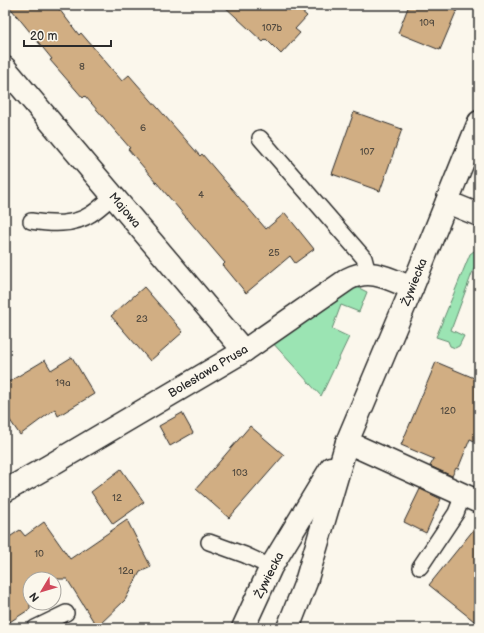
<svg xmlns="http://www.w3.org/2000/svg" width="484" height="633" font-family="'Balsamiq Sans',sans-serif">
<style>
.green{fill:#9be4b3;stroke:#63886f}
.building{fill:#d1ae83;stroke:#2b2b2b}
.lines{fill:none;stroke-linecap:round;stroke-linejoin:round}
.service-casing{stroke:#2b2b2b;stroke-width:18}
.minor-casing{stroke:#2b2b2b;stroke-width:25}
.secondary-casing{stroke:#2b2b2b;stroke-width:25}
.service{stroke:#fbf7ec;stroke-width:15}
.minor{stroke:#fbf7ec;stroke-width:22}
.secondary{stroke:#fbf7ec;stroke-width:22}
.labels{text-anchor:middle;stroke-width:3;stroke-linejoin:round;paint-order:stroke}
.number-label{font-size:10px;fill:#544c41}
.street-label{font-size:12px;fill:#2b2b2b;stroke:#fbf7ec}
</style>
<rect width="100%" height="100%" fill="#fbf7ec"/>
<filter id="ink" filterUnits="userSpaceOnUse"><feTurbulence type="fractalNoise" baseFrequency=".025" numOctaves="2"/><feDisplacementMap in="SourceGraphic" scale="8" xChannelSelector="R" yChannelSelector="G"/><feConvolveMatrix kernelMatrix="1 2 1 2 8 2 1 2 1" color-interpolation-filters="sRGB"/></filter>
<g filter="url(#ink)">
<!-- green -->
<g class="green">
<path d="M479,250V266L474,268L451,330L464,336L459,346L455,348L450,346L448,341L436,337L470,254L474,251Z"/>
<path d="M357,287L367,292L359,312L341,305L332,329L349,337L321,396L271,341L339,293Z"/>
</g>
<!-- building -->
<g class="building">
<path d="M8,5H56L79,35L81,33L122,81L129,75L200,156L202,154L266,229L285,213L314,249L295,263L290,256L246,293L223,265L225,263L128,149L130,148L85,96L83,98L50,60L52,59Z"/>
<path d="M223,5H294L307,16L295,29L300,33L281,54L266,39L263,42Z"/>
<path d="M409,5H459L440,50L398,33Z"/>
<path d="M354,112L402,129L380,191L332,174Z"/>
<path d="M144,287L183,332L150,361L111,316Z"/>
<path d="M72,357L94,394L58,416L55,409L20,435L5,413V384L45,360L51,370Z"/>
<path d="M436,362L479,380V443L470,439L458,469L456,468L452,476L430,466L434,459L401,445Z"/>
<path d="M182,413L193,433L170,446L159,426Z"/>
<path d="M250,426L284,455L229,518L196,489Z"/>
<path d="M121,469L144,502L113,524L91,492Z"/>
<path d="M420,489L441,499L426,533L404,522Z"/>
<path d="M127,520L151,567L140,572L125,600L97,627L67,579H30V609L5,625V540L20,530L25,536L44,522L70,559Z"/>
<path d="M479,523V625L429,585Z"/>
</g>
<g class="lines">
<!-- service casing -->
<g class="service-casing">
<g id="service">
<path d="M260,138L364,258L368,273"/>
<path d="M31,221C51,224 73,226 91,214C99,209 106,202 113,196"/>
<path d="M209,542L245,555L271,567"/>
<path d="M420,567L456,513L463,495"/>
<path d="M35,628L66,613"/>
</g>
</g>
<!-- minor casing -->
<g class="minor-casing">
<g id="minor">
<path d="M5,68L244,351"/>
<path d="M447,202L479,215"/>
<path d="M347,442L479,502"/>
<path d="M5,491L49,466L244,351L348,279C371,267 389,279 412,288"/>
</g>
</g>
<!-- secondary casing -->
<g class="secondary-casing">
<g id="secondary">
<path d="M243,628L271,567L331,468"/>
<path d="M288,628L306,582L347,442L412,288L479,122"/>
</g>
</g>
<!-- service -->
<use href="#service" class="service"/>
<!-- minor -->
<use href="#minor" class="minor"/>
<!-- secondary -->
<use href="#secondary" class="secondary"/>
</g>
</g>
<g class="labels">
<!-- number labels -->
<g class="number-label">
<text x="427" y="26">109</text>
<text x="272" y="31">107b</text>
<text x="82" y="70">8</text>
<text x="143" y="131">6</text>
<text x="367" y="155">107</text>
<text x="201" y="198">4</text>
<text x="274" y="256">25</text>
<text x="142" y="322">23</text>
<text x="63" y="386">19a</text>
<text x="448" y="414">120</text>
<text x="240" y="476">103</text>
<text x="117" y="501">12</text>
<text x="39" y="557">10</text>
<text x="126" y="574">12a</text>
</g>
<!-- street labels -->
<g class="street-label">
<text transform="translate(125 210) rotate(50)" y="4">Majowa</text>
<text transform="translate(414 282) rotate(-68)" y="4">Żywiecka</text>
<text transform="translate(208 371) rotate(-31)" y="4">Bolesława Prusa</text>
<text transform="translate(269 575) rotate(-63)" y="4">Żywiecka</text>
</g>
</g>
<!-- margin -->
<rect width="484" height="633" fill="none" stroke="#fbf7ec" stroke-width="20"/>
<rect x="10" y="10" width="464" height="613" fill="none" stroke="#2b2b2b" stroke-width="1.5" filter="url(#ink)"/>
<!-- north arrow -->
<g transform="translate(42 591) rotate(232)"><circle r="19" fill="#fbf7ec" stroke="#a8a59f"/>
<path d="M0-3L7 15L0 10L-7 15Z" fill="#d1495b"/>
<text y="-6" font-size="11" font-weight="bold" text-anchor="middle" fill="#2b2b2b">N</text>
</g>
<!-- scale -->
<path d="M24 40v6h87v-6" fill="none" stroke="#2b2b2b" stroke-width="2"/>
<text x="30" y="40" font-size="12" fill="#2b2b2b" stroke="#fbf7ec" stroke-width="3" paint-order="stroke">20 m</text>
</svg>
